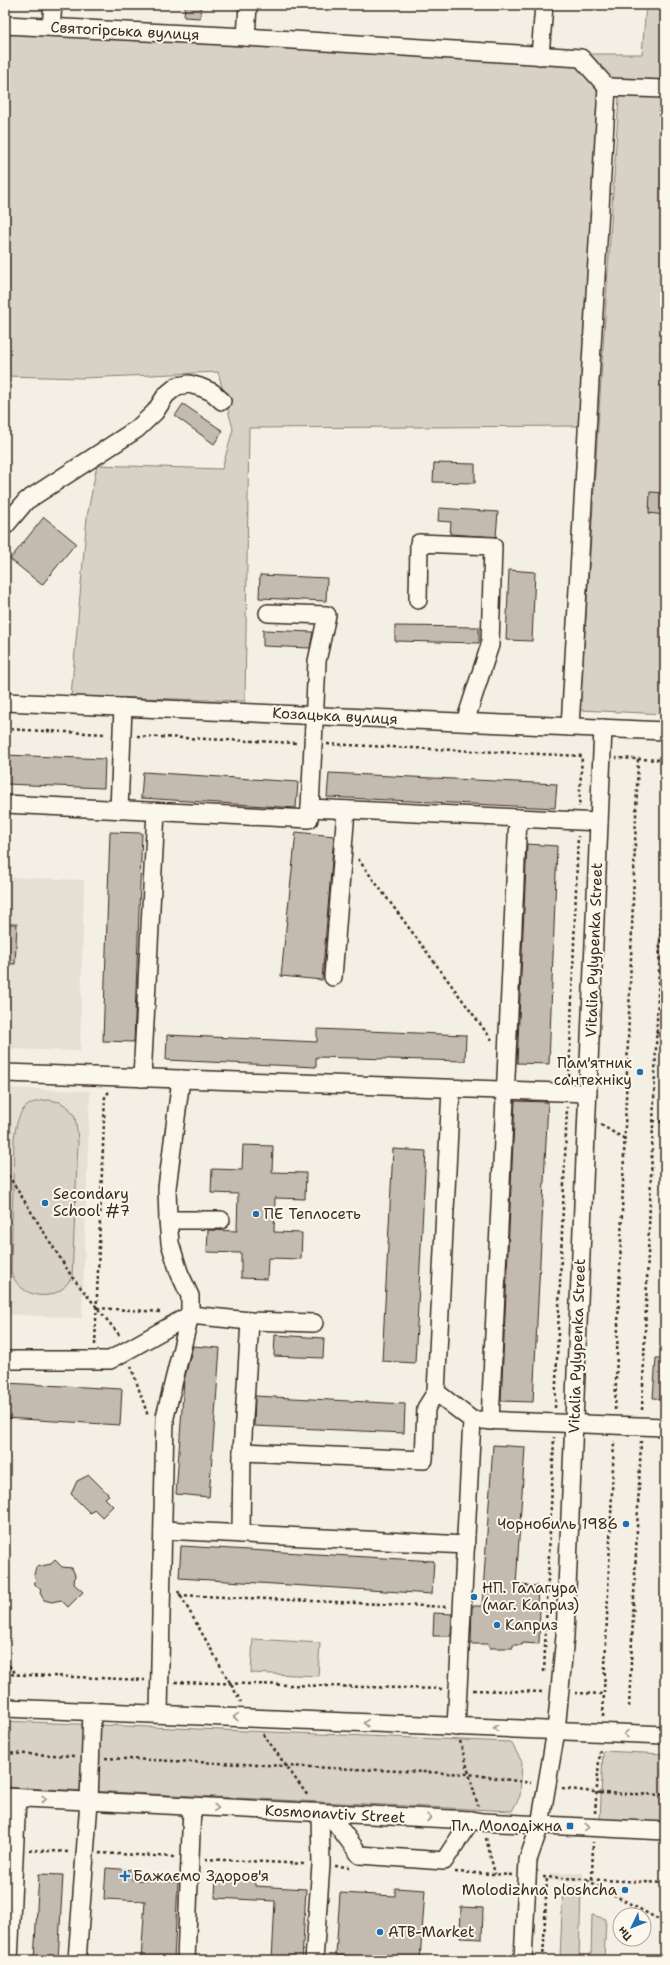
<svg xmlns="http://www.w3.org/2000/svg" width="670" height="1965" font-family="'Shantell Sans',sans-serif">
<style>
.built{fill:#e5dfd4}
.green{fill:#d8d1c6;stroke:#8a7e72}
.building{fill:#c3bbb0;stroke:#3b2a1e}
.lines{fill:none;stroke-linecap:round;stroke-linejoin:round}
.minor-casing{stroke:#3b2a1e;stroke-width:20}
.path{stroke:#3b2a1e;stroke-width:2.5;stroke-dasharray:3 3;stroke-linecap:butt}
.minor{stroke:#fbf7ec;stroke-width:17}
.oneway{stroke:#9b9085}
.poi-dot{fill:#1f6fb2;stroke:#fbf7ec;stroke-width:1.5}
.labels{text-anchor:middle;stroke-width:4;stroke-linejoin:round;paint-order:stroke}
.street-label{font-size:15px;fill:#3b2a1e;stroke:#fbf7ec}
.poi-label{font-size:15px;fill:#3b2a1e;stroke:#fbf7ec;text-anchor:start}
</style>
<rect width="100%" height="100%" fill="#f3efe4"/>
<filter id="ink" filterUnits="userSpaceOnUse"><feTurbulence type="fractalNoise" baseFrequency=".025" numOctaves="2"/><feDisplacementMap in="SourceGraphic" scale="8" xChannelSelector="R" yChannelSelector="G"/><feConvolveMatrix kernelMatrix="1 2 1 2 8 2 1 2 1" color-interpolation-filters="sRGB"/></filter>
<g filter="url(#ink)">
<!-- built -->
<g class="built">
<path d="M5,877L84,880L80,1051L5,1049Z"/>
<path d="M5,1088L90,1091L82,1318L5,1314Z"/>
<path d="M550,1873H583V1882L550,1881Z"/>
</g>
<!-- green -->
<g class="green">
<path d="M646,5H665V80L611,78L588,54H642Z"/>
<path d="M5,33L577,64L601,87L582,426L249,428L245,701L71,696L87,517L97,465L222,469L233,429L218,372L83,378L5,376Z"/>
<path d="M620,81L665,84V714L580,710Z"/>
<path d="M49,1100L60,1102L69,1108L75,1117L77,1130L78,1142L72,1277C69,1281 66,1286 62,1289C43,1303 18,1293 11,1272L14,1138C18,1113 22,1101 49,1100Z"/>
<path d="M253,1639L320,1643L318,1676L251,1673Z"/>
<path d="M5,1721L511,1742L522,1762L520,1796L512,1811L5,1787Z"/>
<path d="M603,1751L665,1754V1824L600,1821Z"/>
<path d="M563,1886L581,1887L579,1960H560Z"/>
<path d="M592,1915L606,1919L604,1960H591Z"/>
</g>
<!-- building -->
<g class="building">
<path d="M185,5H201L200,18L184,17Z"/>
<path d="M183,404L223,431L214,444L175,416Z"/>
<path d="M434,463L475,464V483L433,482Z"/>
<path d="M650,492L665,493V515L649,513Z"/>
<path d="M439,508L498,512L496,537L450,534L451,522L438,521Z"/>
<path d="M44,517L76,543L42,585L10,559Z"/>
<path d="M509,570L535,572L532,641L506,640Z"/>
<path d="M260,575L327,578L326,601L259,598Z"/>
<path d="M395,626L479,627V643L395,641Z"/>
<path d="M263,630L313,632L310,648L263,646Z"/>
<path d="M5,755L105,759L104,788L5,784Z"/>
<path d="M143,772L298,782L296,808L141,798Z"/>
<path d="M329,773L557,784L555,808L327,797Z"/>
<path d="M110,832L142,833L134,1042L103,1041Z"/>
<path d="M296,832L334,836L322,980L281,976Z"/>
<path d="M527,844L557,846L549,1064L517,1063Z"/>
<path d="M5,924H17L15,964L5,963Z"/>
<path d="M317,1029L466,1035L465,1061L316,1057V1067L166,1060L167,1035L317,1042Z"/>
<path d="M515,1101L548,1102L533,1402L501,1401Z"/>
<path d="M243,1145L273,1146L272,1172L306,1173L305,1199L275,1198L274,1232L302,1233L301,1259L268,1258L267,1279L241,1278V1253L207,1252L208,1230L237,1231L238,1194L211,1193L212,1169L242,1170Z"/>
<path d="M393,1149L426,1151L415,1363L382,1361Z"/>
<path d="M275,1335L324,1338L323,1358L274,1356Z"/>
<path d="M193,1346L220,1348L209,1497L176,1494L184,1380Z"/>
<path d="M656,1358H665V1399L653,1398Z"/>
<path d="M5,1383L122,1389L120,1425L5,1418Z"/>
<path d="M255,1396L405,1404L404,1433L254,1426Z"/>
<path d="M493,1445L525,1447L516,1585L538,1586L537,1608H540L539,1644L523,1643L522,1645H513V1648H489V1644H471L472,1606H482Z"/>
<path d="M89,1475L109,1495L105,1498L113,1506L102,1517L94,1509L90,1513L71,1494L77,1481Z"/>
<path d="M181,1546L434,1561L432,1594L179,1578Z"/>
<path d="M55,1560L62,1567L72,1568L75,1575L74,1584L83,1592L68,1607L61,1600L52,1602L44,1600L40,1593L41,1590L33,1583L36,1580L34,1575L36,1567L51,1564Z"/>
<path d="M434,1613L452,1614L451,1636H433Z"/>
<path d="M106,1868L133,1870L132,1880L178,1882L174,1960H141L145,1901L104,1899Z"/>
<path d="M39,1874L63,1875L58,1960H34Z"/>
<path d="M216,1875L256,1877L255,1886L306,1889L302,1960H272L275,1901L215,1898Z"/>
<path d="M395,1888L425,1890L420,1960L336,1955L340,1893L395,1896Z"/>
<path d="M461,1907L483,1908L482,1939L460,1938Z"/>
</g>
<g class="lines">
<!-- minor casing -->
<g class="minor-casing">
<g id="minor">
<path d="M5,25L246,37L581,58L607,87"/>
<path d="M51,27L53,5"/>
<path d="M246,37L248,5"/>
<path d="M540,56L544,5"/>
<path d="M5,526L26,501L137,429L155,412L166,395L177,386L189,384L200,387L212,392L222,401"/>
<path d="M418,600L419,543L493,546L490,645L465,722"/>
<path d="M268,613L327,615L317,661L310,808L518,818L490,1421"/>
<path d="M5,702L665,731"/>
<path d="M570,727L607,87L665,89"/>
<path d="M5,804L309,819L310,808"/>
<path d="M119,810L123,707"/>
<path d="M518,818L599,822"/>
<path d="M333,977L346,810"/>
<path d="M5,1073L588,1093"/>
<path d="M142,1078L156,812"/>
<path d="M451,1089L436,1392L472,1420L456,1727"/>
<path d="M168,1220L167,1188L181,1079"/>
<path d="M190,1315V1296L179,1272L170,1243L168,1220H221"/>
<path d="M5,1360H110L190,1315"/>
<path d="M479,1420L665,1427"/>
<path d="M242,1452L424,1460L426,1408L436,1392"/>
<path d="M163,1530L466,1545"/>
<path d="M241,1534L242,1452L250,1321"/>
<path d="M5,1708L665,1735"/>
<path d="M159,1714L165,1417L190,1315L250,1321L314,1323"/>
<path d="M5,1797L471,1820L482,1822L665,1831"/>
<path d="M329,1814L360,1855L444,1861L471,1820"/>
<path d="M9,1960L17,1798"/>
<path d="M77,1960L89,1802L92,1711"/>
<path d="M186,1960L192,1807"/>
<path d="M314,1960L321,1865L320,1813"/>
<path d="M523,1960L528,1860L540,1825L556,1731L565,1636L603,728"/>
</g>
</g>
<!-- path -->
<g class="path">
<path d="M5,729L106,734"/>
<path d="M137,736L298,743"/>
<path d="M327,744L582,756L579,807"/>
<path d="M638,759L665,760"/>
<path d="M358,859L492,1040"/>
<path d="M656,1033L665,1034"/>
<path d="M569,1077L578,836"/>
<path d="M653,1121L665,1122"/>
<path d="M601,1125L625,1139"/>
<path d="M5,1170L72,1277L121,1337"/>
<path d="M97,1308L161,1312"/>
<path d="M95,1345L105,1096L109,1092"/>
<path d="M131,1366L148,1416"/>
<path d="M555,1408L567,1107"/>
<path d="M615,1410L638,759L616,758"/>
<path d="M642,1410L665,814"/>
<path d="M178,1591L241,1702"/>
<path d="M179,1595L448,1607"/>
<path d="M5,1661L17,1675"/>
<path d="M544,1672L554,1437"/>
<path d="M5,1674L145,1680"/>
<path d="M175,1682L442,1689"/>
<path d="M473,1690L544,1692"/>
<path d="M575,1693L605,1694"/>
<path d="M629,1707L641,1441"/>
<path d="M603,1717L614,1441"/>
<path d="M263,1734L308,1796"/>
<path d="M460,1741L478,1806"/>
<path d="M5,1753L76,1756"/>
<path d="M105,1758L469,1774L531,1783"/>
<path d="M562,1788L601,1793"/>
<path d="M600,1793L665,1795"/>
<path d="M595,1813L600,1748"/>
<path d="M486,1838L495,1874"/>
<path d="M29,1850L70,1852"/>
<path d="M99,1853L174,1857"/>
<path d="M205,1859L306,1864"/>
<path d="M335,1866L350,1867"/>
<path d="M455,1872L512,1875"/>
<path d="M543,1877L665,1883"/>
<path d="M592,1879L593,1842"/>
<path d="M587,1880L665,1923"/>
<path d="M543,1960L547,1877"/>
</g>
<!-- minor -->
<use href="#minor" class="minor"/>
</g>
<!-- one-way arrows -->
<defs><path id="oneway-chevron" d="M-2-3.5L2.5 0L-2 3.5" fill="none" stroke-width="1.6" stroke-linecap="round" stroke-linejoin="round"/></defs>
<g class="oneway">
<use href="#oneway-chevron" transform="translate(236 1717) rotate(-178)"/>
<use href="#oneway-chevron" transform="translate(366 1723) rotate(-178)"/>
<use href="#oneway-chevron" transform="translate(496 1728) rotate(-178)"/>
<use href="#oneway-chevron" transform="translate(626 1734) rotate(-178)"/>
<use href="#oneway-chevron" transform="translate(44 1799) rotate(3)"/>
<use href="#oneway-chevron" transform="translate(216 1808) rotate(3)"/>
<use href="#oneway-chevron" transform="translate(429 1818) rotate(2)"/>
<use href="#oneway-chevron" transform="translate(587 1827) rotate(3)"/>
</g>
</g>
<!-- markers -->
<g class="poi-dot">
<circle cx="640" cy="1072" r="4"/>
<circle cx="45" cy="1203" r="4"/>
<circle cx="256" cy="1214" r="4"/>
<circle cx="626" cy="1524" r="4"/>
<circle cx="474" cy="1597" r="4"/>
<circle cx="497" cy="1625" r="4"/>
<rect x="566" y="1822" width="8" height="8" rx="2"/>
<path d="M123 1870h4v4h4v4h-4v4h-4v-4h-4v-4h4z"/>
<circle cx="625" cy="1890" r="4"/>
<circle cx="380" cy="1932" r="4"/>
</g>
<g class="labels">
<!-- street labels -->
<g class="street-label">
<text transform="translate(125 31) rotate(3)" y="5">Святогірська вулиця</text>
<text transform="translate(335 716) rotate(3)" y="5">Козацька вулиця</text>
<text transform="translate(594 950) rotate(-88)" y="5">Vitalia Pylypenka Street</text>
<text transform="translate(577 1346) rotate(-88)" y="5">Vitalia Pylypenka Street</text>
<text transform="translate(335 1814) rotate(3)" y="5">Kosmonavtiv Street</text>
</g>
<!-- poi labels -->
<g class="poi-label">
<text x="632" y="1068" text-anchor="end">Пам'ятник<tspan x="632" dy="17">сантехніку</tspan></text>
<text x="53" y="1199">Secondary<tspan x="53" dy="17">School #7</tspan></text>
<text x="264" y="1219">ПЕ Теплосеть</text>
<text x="618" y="1529" text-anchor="end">Чорнобиль 1986</text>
<text x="482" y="1593">НП. Галагура<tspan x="482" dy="17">(маг. Каприз)</tspan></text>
<text x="505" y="1630">Каприз</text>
<text x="562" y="1831" text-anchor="end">Пл. Молодіжна</text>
<text x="133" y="1881">Бажаємо Здоров'я</text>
<text x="617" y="1895" text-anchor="end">Molodizhna ploshcha</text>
<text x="388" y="1937">ATB-Market</text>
</g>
</g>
<!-- margin -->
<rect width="670" height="1965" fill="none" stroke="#fbf7ec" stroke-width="20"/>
<rect x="10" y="10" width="650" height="1945" fill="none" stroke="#3b2a1e" stroke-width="1.5" filter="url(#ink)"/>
<!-- north arrow -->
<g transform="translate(632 1927) rotate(227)"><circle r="19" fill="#fbf7ec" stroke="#aea59a"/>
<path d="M0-3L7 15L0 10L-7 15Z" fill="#1f6fb2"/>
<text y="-6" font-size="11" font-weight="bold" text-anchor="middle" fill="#3b2a1e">Пн</text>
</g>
</svg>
